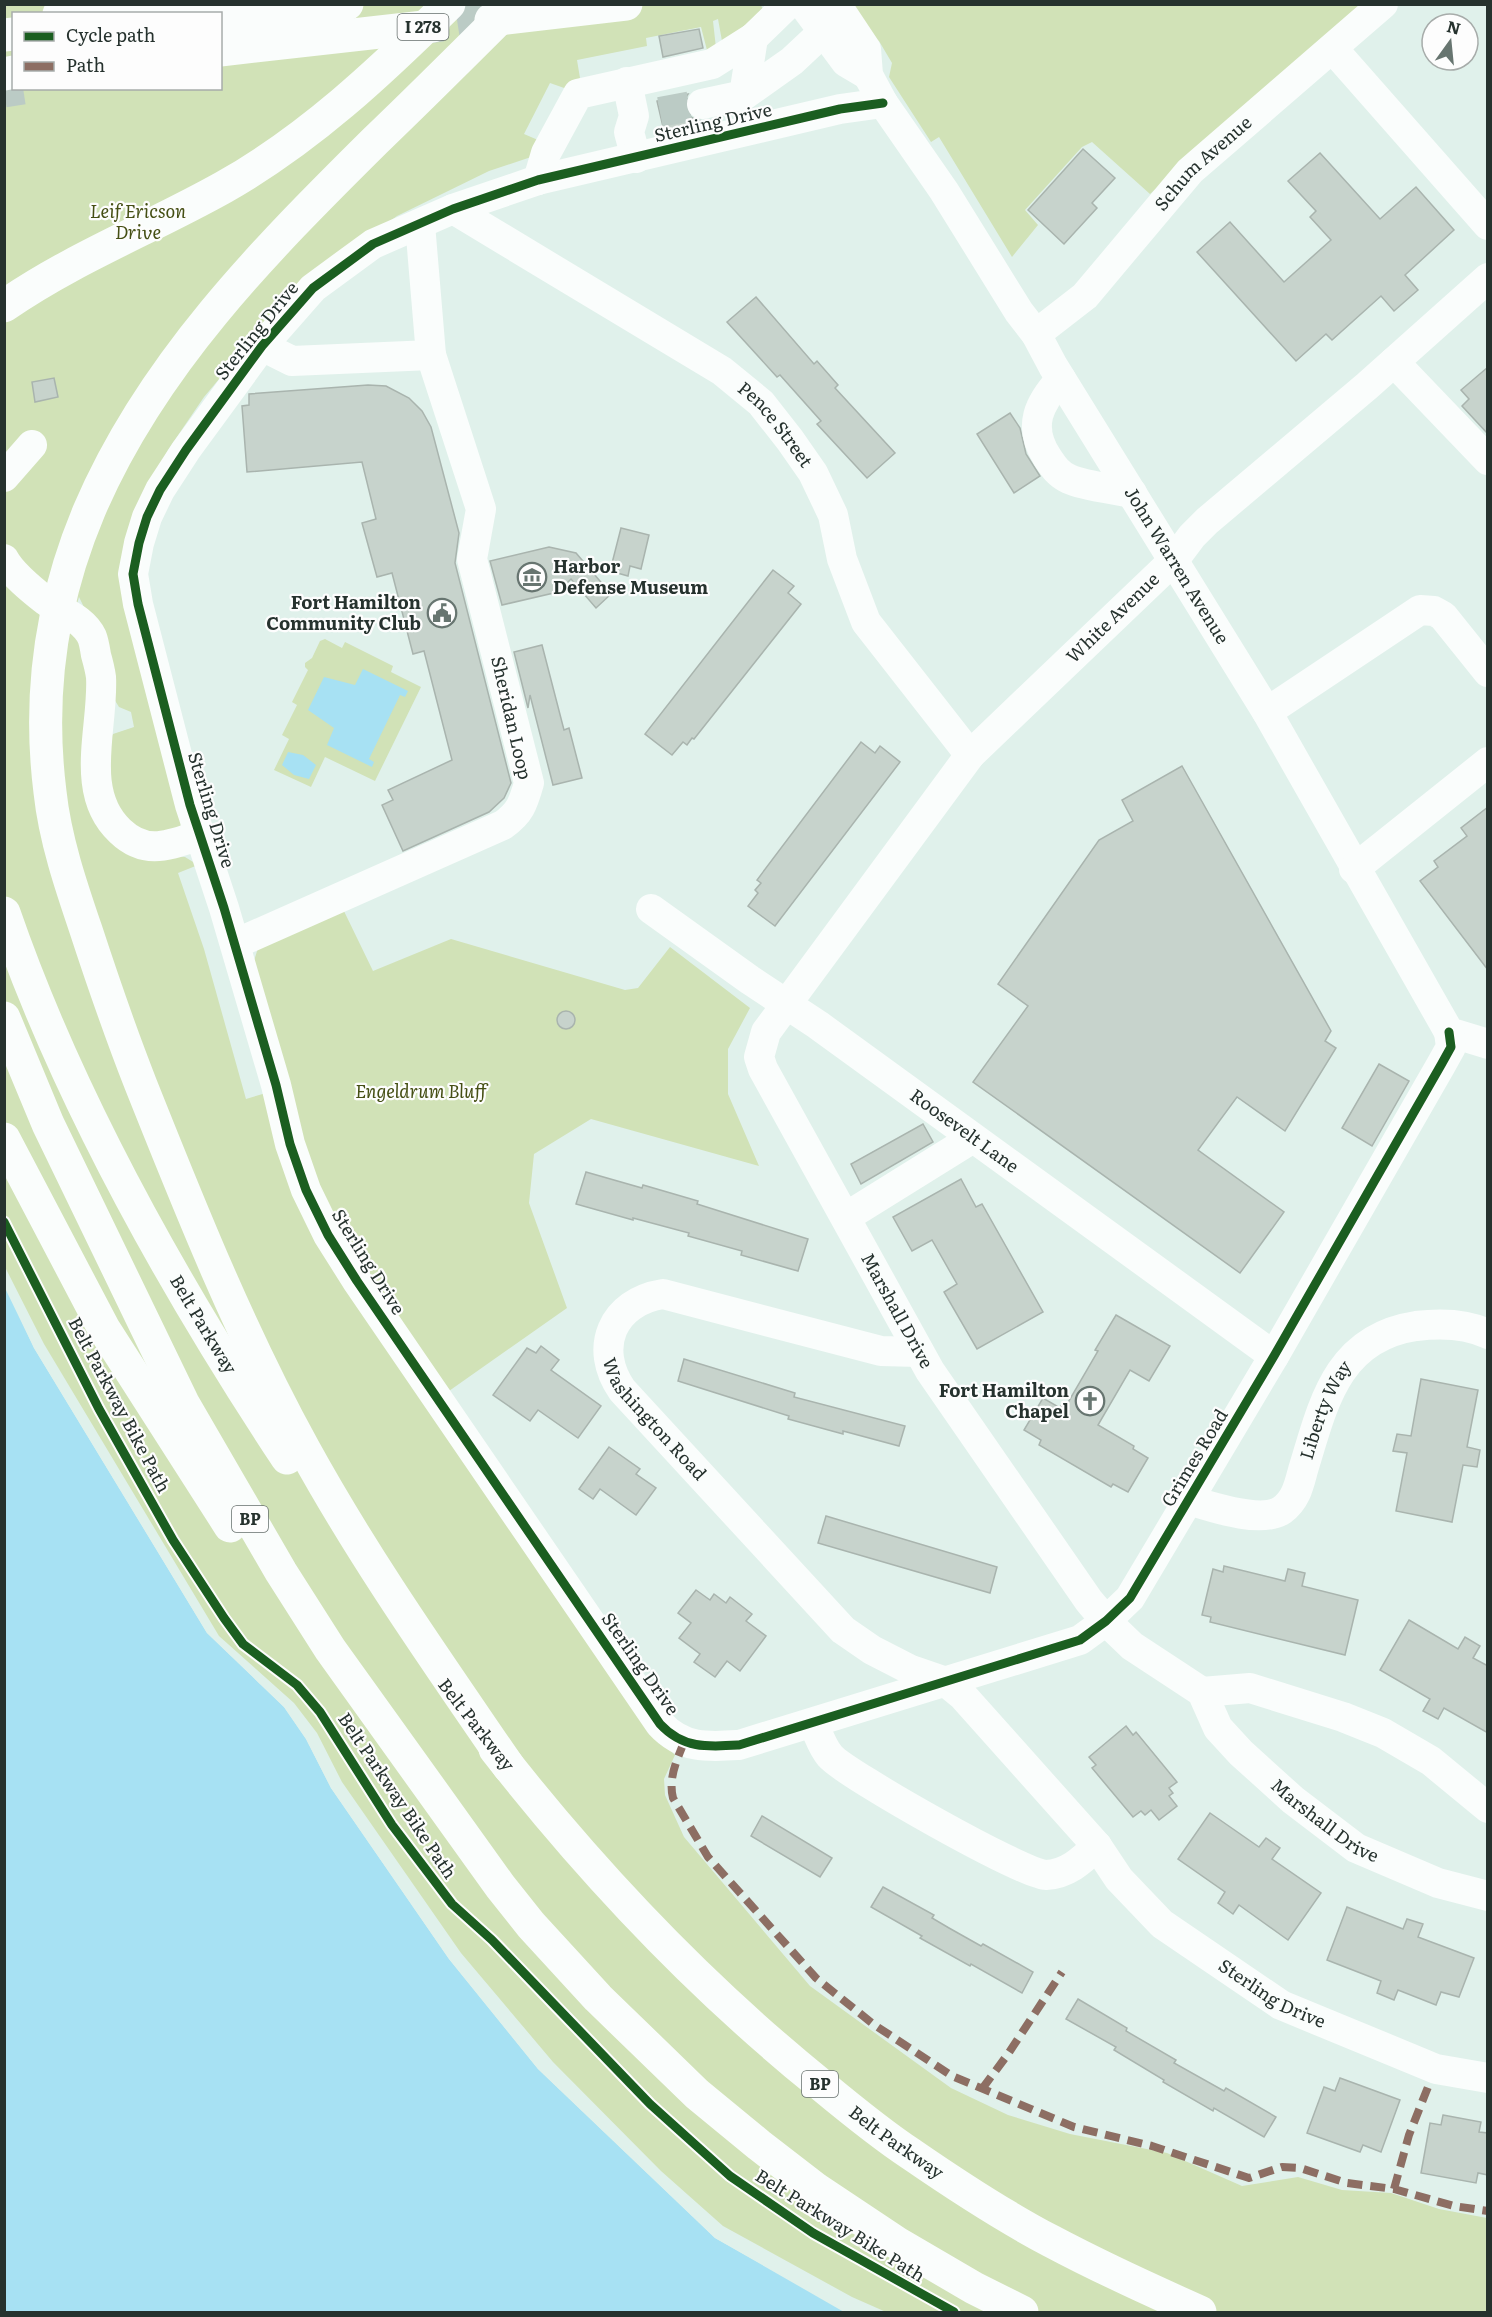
<svg xmlns="http://www.w3.org/2000/svg" width="1492" height="2317" font-family="Literata,serif">
<style>
.green{fill:#d1e2b7;fill-rule:evenodd}
.water{fill:#a7e1f3}
.pier{fill:#e0f1eb}
.building{fill:#c7d3cc;stroke:#a9b4ae;stroke-width:1.5}
.lines{fill:none;stroke-linecap:round;stroke-linejoin:round}
.minor-tunnel{stroke:#bbcbc5;stroke-width:30;stroke-dasharray:30 15;stroke-linecap:butt}
.highway-tunnel{stroke:#bbcbc5;stroke-width:33;stroke-dasharray:33 16;stroke-linecap:butt}
.minor{stroke:#fafdfc;stroke-width:30}
.highway{stroke:#fafdfc;stroke-width:33}
.quiet{stroke:#8d6e63;stroke-width:8;stroke-dasharray:15 8;stroke-linecap:butt}
.cycleway-casing{stroke:#fdfdfd;stroke-width:13}
.cycleway{stroke:#1b5e20;stroke-width:9}
.labels{text-anchor:middle;stroke-width:4.5;stroke-linejoin:round;paint-order:stroke}
.shield{fill:#fdfdfd;stroke:#666f6c;stroke-width:1.5}
.shield-label{font-size:16px;font-weight:bold;fill:#26322e}
.street-label{font-size:18px;fill:#26322e;stroke:#fdfdfd}
.park-label{font-size:18px;font-style:italic;fill:#454f14;stroke:#fdfdfd}
.poi-label{font-size:18px;font-weight:bold;fill:#26322e;stroke:#fdfdfd;text-anchor:end}
</style>
<rect width="100%" height="100%" fill="#e0f1eb"/>
<!-- green -->
<g class="green">
<path d="M5,5H761L763,10L760,17L722,41L718,19L713,21L716,48L708,54L701,27L646,38L647,46L577,60L580,78L567,89L550,83L524,134L545,143V149L540,154L489,171L397,216L329,265L266,323L204,397L168,450L139,507L123,551V590L183,808L180,829C120,873 86,778 113,734L134,727L131,712L119,707L106,686V652L79,597L77,604L80,639L89,649L94,671L92,786L96,803L112,835L131,852L185,857L198,865L178,873L204,949L246,1099L266,1093L276,1142L304,1217L647,1728L675,1755L664,1779L665,1795L684,1837L810,1986L951,2088L1008,2115L1070,2134L1167,2153L1242,2186L1298,2177L1342,2190L1391,2193L1439,2209L1487,2218V2312H886L852,2297L723,2226L661,2171L553,2062L461,1953L342,1782L317,1733L294,1703L219,1636L44,1344L5,1267ZM14,14H220V88H14Z"/>
<path d="M847,5H1361L1150,194L1092,142L1082,147L1025,210L1038,225L1012,257L939,137L931,142L889,77L892,63L879,41L863,35Z"/>
<path d="M325,639L342,648L345,642L393,666L391,672L421,687L375,781L325,757L311,787L274,770L289,739L282,735L297,705L292,702L308,670L305,667V663L312,658L320,641Z"/>
<path d="M342,907L373,971L451,939L625,990L638,988L670,947L750,1008L728,1049V1094L759,1166L591,1119L534,1154L529,1203L567,1308L449,1391L329,1214L306,1162L253,964L258,948Z"/>
</g>
<!-- water -->
<g class="water">
<path d="M363,669L408,691L405,697L400,695L369,759L374,762L372,767L327,745L334,728L308,710L324,677L355,685Z"/>
<path d="M288,752L303,755L316,765L309,779L294,775L282,765Z"/>
<path d="M4,1286L34,1348L207,1633L284,1707L306,1739L331,1788L449,1959L538,2069L715,2238L844,2312H5Z"/>
</g>
<!-- pier -->
<path class="pier" d="M4,1283L7,1285L36,1346L209,1631L287,1705L308,1738L334,1786L451,1957L540,2067L716,2236L847,2312L715,2238L538,2069L449,1959L331,1788L306,1739L284,1707L207,1633L34,1348Z"/>
<!-- building -->
<g class="building">
<path d="M699,29L703,48L663,57L659,36Z"/>
<path d="M688,94L685,99V108L690,116L696,120L703,121V123L664,131L657,101Z"/>
<path d="M1083,149L1115,178L1092,203L1097,208L1064,244L1028,210Z"/>
<path d="M1320,153L1380,219L1416,187L1454,230L1405,275L1418,290L1394,311L1381,296L1332,340L1326,334L1296,361L1197,252L1230,222L1284,282L1331,240L1310,217L1316,211L1288,181Z"/>
<path d="M756,297L814,364L817,361L838,385L835,388L895,453L867,478L817,424L821,421L780,375L777,377L727,322Z"/>
<path d="M1488,367V434L1462,406L1469,399L1461,390Z"/>
<path d="M54,378L58,397L35,402L32,382Z"/>
<path d="M368,385L386,386L409,398L422,411L431,427L459,533L455,563L511,783L504,798L489,812L403,851L382,805L393,800L388,790L452,760L424,651L413,654L392,573L377,577L362,523L376,519L362,462L247,472L242,406L249,405V394Z"/>
<path d="M1010,413L1020,428L1026,454L1040,476L1014,493L977,434Z"/>
<path d="M621,528L649,535L641,569L630,566L628,576L610,571Z"/>
<path d="M549,547L576,553L611,594L596,608L571,579L558,592L502,605L490,561Z"/>
<path d="M773,570L794,586L788,593L801,604L694,739L692,738L687,745L683,742L672,755L645,734Z"/>
<path d="M542,645L564,730L569,728L582,778L553,785L530,695L528,708L514,652Z"/>
<path d="M861,742L875,753L880,746L900,762L775,926L748,906L758,893L755,890L761,883L757,880Z"/>
<path d="M1182,766L1331,1031L1325,1041L1336,1048L1285,1131L1237,1097L1198,1150L1284,1212L1240,1273L973,1082L1028,1006L998,984L1099,840L1133,821L1122,800Z"/>
<path d="M1488,807V970L1420,881L1438,867L1434,861L1467,836L1461,828Z"/>
<circle cx="566" cy="1020" r="9"/>
<path d="M1379,1064L1409,1081L1372,1146L1342,1128Z"/>
<path d="M923,1124L933,1142L861,1184L851,1164Z"/>
<path d="M586,1172L642,1188L643,1185L698,1201L697,1204L808,1239L798,1271L741,1255L742,1251L688,1236L689,1233L633,1218V1220L576,1204Z"/>
<path d="M961,1179L976,1207L982,1204L1043,1312L977,1349L944,1292L957,1284L932,1240L912,1251L893,1217Z"/>
<path d="M1116,1315L1170,1346L1149,1381L1130,1370L1098,1425L1134,1446L1133,1449L1148,1458L1128,1492L1113,1484L1111,1487L1039,1445L1041,1440L1024,1430L1043,1398L1060,1408L1062,1404L1066,1406L1098,1351L1095,1350Z"/>
<path d="M541,1346L559,1360L551,1370L601,1406L578,1438L538,1410L530,1421L493,1395L527,1348L536,1353Z"/>
<path d="M684,1359L795,1393L794,1397L905,1426L899,1446L843,1431V1434L788,1419L789,1416L678,1381Z"/>
<path d="M1421,1379L1478,1390L1467,1447L1480,1450L1477,1467L1463,1465L1452,1522L1396,1511L1407,1453L1393,1451L1397,1434L1411,1436Z"/>
<path d="M609,1447L640,1469L636,1474L656,1488L636,1515L600,1489L593,1499L579,1489Z"/>
<path d="M826,1516L997,1567L990,1593L818,1543Z"/>
<path d="M1224,1566L1285,1581L1288,1569L1305,1573L1302,1586L1358,1600L1345,1655L1210,1622L1211,1617L1202,1615L1213,1569L1223,1572Z"/>
<path d="M696,1590L710,1600L714,1594L726,1603L730,1597L752,1614L746,1621L766,1636L740,1671L727,1661L715,1677L694,1662L700,1654L679,1638L691,1623L678,1613Z"/>
<path d="M1409,1620L1458,1649L1465,1637L1480,1646L1473,1658L1488,1666V1733L1444,1708L1438,1719L1423,1711L1430,1699L1380,1670Z"/>
<path d="M1126,1726L1133,1735L1136,1732L1177,1782L1169,1788L1173,1793L1169,1796L1177,1806L1159,1820L1151,1810L1145,1815L1141,1811L1133,1817L1092,1768L1096,1765L1089,1757Z"/>
<path d="M1210,1813L1259,1847L1266,1838L1280,1848L1272,1859L1321,1893L1288,1940L1239,1905L1233,1914L1218,1903L1225,1892L1178,1859Z"/>
<path d="M762,1816L832,1858L820,1877L751,1836Z"/>
<path d="M883,1887L934,1915L932,1918L949,1928L981,1946L983,1944L1033,1972L1022,1993L971,1964L970,1966L920,1938L922,1936L871,1907Z"/>
<path d="M1347,1907L1403,1929L1407,1919L1423,1924L1418,1937L1474,1958L1459,1997L1441,1992L1436,2005L1398,1990L1394,2000L1377,1993L1381,1981L1327,1960Z"/>
<path d="M1078,1999L1127,2028L1126,2031L1176,2060L1174,2063L1224,2091L1226,2088L1276,2117L1264,2137L1214,2108L1213,2111L1163,2082L1164,2080L1114,2050L1116,2047L1066,2019Z"/>
<path d="M1340,2078L1400,2100L1381,2152L1363,2145L1360,2152L1307,2133L1324,2087L1335,2091Z"/>
<path d="M1443,2115L1481,2122L1479,2132L1488,2133V2175L1478,2173L1476,2183L1421,2173L1430,2123L1441,2125Z"/>
</g>
<g class="lines">
<!-- minor-tunnel -->
<path class="minor-tunnel" d="M660,112L702,104"/>
<!-- highway-tunnel -->
<g class="highway-tunnel">
<path d="M409,30L518,13"/>
<path d="M4,91L23,88"/>
</g>
<!-- minor -->
<g class="minor">
<path d="M803,4L846,62L868,75"/>
<path id="s1" d="M836,4L866,49L868,75L883,103L944,191L1019,312L1036,334L1053,366L1267,712L1449,1032L1488,1044"/>
<path d="M1333,49L1488,225"/>
<path d="M627,82L634,116L629,132L636,158"/>
<path d="M744,95L792,61L823,32"/>
<path d="M883,103L840,109L538,180L453,209L373,244L313,288L262,346L186,450L160,490L147,517L139,543L133,574L138,604L190,805L224,908L276,1085L290,1144L306,1190L328,1235L357,1281L660,1724C683,1749 708,1747 739,1745L1080,1640L1106,1621L1130,1598L1274,1356L1441,1065L1451,1047L1449,1032"/>
<path d="M702,104L744,95L753,38"/>
<path d="M538,180L546,153L578,94L712,64L753,38L788,4"/>
<path id="s2" d="M453,209L722,371L761,403L790,440L813,473L833,515L842,559L866,622L970,755"/>
<path id="s3" d="M1488,278L1367,386L1207,521L1192,536L1174,560L970,755L766,1032L759,1057L763,1069L930,1371L1089,1601L1106,1621L1132,1646L1202,1692L1218,1728L1241,1753L1293,1800L1356,1848L1438,1883L1488,1896"/>
<path id="s4" d="M1036,334L1085,296L1190,171L1383,4"/>
<path d="M262,346L292,361L431,355L420,224"/>
<path d="M1394,362L1488,460"/>
<path d="M1061,379C1039,403 1027,426 1047,457C1053,466 1058,474 1069,479C1084,486 1115,489 1132,493"/>
<path d="M4,477L32,445"/>
<path d="M4,559C12,574 32,590 46,601C61,612 83,618 92,637C94,642 95,649 96,655C98,662 100,670 101,677C104,726 78,792 120,831C146,856 169,845 200,835"/>
<path d="M1267,712L1420,610L1434,611L1443,616L1488,672"/>
<path d="M1354,869L1488,762"/>
<path id="s5" d="M651,909L750,980L818,1025L1274,1356"/>
<path d="M235,944L503,825C520,813 523,804 529,783L472,559L481,509L431,355"/>
<path d="M846,1217L973,1138"/>
<path id="s6" d="M919,1352L881,1351L663,1294C612,1302 593,1348 622,1390L843,1630L872,1650L911,1670L946,1682L963,1696L1097,1846L1119,1879L1162,1924L1281,2005L1436,2069L1488,2078"/>
<path id="s7" d="M1189,1500C1212,1507 1261,1524 1282,1510C1296,1500 1299,1485 1303,1470C1323,1405 1336,1338 1416,1326C1440,1323 1465,1323 1488,1334"/>
<path d="M1202,1692L1250,1688L1343,1717L1383,1733L1431,1761L1488,1808"/>
<path d="M813,1723C818,1733 822,1747 830,1756C845,1774 1026,1876 1046,1875C1068,1874 1082,1860 1097,1846"/>
</g>
<!-- highway -->
<g class="highway">
<path d="M59,14L120,4"/>
<path d="M142,14L197,4"/>
<path d="M491,20L626,4"/>
<path d="M220,21L347,4"/>
<path d="M4,35L14,34"/>
<path d="M220,50L433,26"/>
<path d="M4,74L14,72"/>
<path d="M4,306C73,258 151,228 224,187C309,139 380,72 449,4"/>
<path id="s8" d="M4,913C70,1104 176,1290 287,1458"/>
<path d="M4,1018L48,1124L183,1403L281,1572L330,1649L500,1886L531,1925L598,1998L697,2094L759,2145L816,2189L897,2243L974,2288L1022,2312"/>
<path d="M4,1139L104,1329L230,1526"/>
<path id="s9" d="M495,1749C591,1872 699,1986 820,2084C849,2108 879,2133 911,2154C956,2185 1003,2216 1051,2241C1100,2267 1150,2290 1200,2312"/>
<path d="M509,1767C438,1663 365,1560 304,1449C240,1333 190,1208 141,1085C121,1034 103,982 86,930C71,886 55,839 50,792C38,696 51,601 89,511C151,365 264,251 375,141C422,96 468,50 514,4"/>
</g>
<!-- quiet -->
<g class="quiet">
<path d="M684,1742C677,1760 668,1778 673,1798L708,1857L816,1978L873,2024L952,2076L1074,2127L1152,2146L1249,2178L1282,2167L1300,2168L1347,2183L1394,2189L1454,2206L1488,2211"/>
<path d="M982,2089L1008,2054L1062,1972"/>
<path d="M1394,2189L1409,2135L1428,2087"/>
</g>
<!-- cycleway casing -->
<g class="cycleway-casing">
<g id="cycleway">
<path d="M883,103L840,109L538,180L453,209L373,244L313,288L262,346L186,450L160,490L147,517L139,543L133,574L138,604L190,805L224,908L276,1085L290,1144L306,1190L328,1235L357,1281L660,1724C683,1749 708,1747 739,1745L1080,1640L1106,1621L1130,1598L1274,1356L1441,1065L1451,1047L1449,1032"/>
<path d="M4,1222L99,1409L173,1540L224,1618L243,1644L297,1685L320,1712L392,1825L452,1904L492,1940L650,2104L730,2176L813,2233L954,2312"/>
</g>
</g>
<!-- cycleway -->
<use href="#cycleway" class="cycleway"/>
</g>
<!-- icons -->
<defs>
<g id="museum-ring" transform="scale(1.5)"><circle r="9.5" fill="#fdfdfd" stroke="#677570" stroke-width="1.5"/><path d="M0-6L6-3V-2H-6V-3ZM-5-1h2V3h-2ZM-1-1h2V3h-2ZM3-1h2V3H3ZM-6 4H6V6H-6Z" fill="#677570"/></g>
<g id="civic-ring" transform="scale(1.5)"><circle r="9.5" fill="#fdfdfd" stroke="#677570" stroke-width="1.5"/><path d="M-.6-6.5H3V-4.5H.6V-3L4-1V1h2V6H-6V1h2V-1L-.6-3ZM-1.2 2.5V6h2.4V2.5Z" fill="#677570"/></g>
<g id="church-ring" transform="scale(1.5)"><circle r="9.5" fill="#fdfdfd" stroke="#677570" stroke-width="1.5"/><path d="M-1.2-6h2.4v3.5h3.3v2.4h-3.3V6h-2.4V-.1h-3.3v-2.4h3.3Z" fill="#677570"/></g>
</defs>
<g fill-rule="evenodd">
<use href="#museum-ring" x="532" y="577"/>
<use href="#civic-ring" x="442" y="613"/>
<use href="#church-ring" x="1090" y="1401"/>
</g>
<g class="labels">
<!-- shield labels -->
<g class="shield">
<rect x="397.5" y="14" width="51" height="26" rx="4.5"/>
<rect x="232" y="1506" width="36" height="26" rx="4.5"/>
<rect x="802" y="2071" width="36" height="26" rx="4.5"/>
</g>
<g class="shield-label">
<text x="423" y="33">I 278</text>
<text x="250" y="1525">BP</text>
<text x="820" y="2090">BP</text>
</g>
<!-- street labels -->
<g class="street-label">
<text transform="translate(713 123) rotate(-13)" y="6">Sterling Drive</text>
<text dy="6" stroke="none"><textPath href="#s4" startOffset="240">Schum Avenue</textPath></text>
<text transform="translate(257 331) rotate(-51)" y="6">Sterling Drive</text>
<text dy="6" stroke="none"><textPath href="#s2" startOffset="390">Pence Street</textPath></text>
<text dy="6" stroke="none"><textPath href="#s1" startOffset="660">John Warren Avenue</textPath></text>
<text transform="translate(1113 618) rotate(-44)" y="6">White Avenue</text>
<text transform="translate(511 718) rotate(77)" y="6">Sheridan Loop</text>
<text transform="translate(211 810) rotate(73)" y="6">Sterling Drive</text>
<text dy="6" stroke="none"><textPath href="#s5" startOffset="384">Roosevelt Lane</textPath></text>
<text transform="translate(368 1262) rotate(58)" y="6">Sterling Drive</text>
<text dy="6" stroke="none"><textPath href="#s3" startOffset="1364">Marshall Drive</textPath></text>
<text dy="6" stroke="none"><textPath href="#s8" startOffset="458">Belt Parkway</textPath></text>
<text transform="translate(119 1405) rotate(62)" y="6">Belt Parkway Bike Path</text>
<text dy="6" stroke="none"><textPath href="#s7" startOffset="206">Liberty Way</textPath></text>
<text dy="6" stroke="none"><textPath href="#s6" startOffset="434">Washington Road</textPath></text>
<text transform="translate(1195 1458) rotate(-59)" y="6">Grimes Road</text>
<text transform="translate(640 1664) rotate(55)" y="6">Sterling Drive</text>
<text transform="translate(476 1725) rotate(52)" y="6">Belt Parkway</text>
<text transform="translate(397 1796) rotate(56)" y="6">Belt Parkway Bike Path</text>
<text dy="6" stroke="none"><textPath href="#s3" startOffset="2040">Marshall Drive</textPath></text>
<text dy="6" stroke="none"><textPath href="#s6" startOffset="1290">Sterling Drive</textPath></text>
<text dy="6" stroke="none"><textPath href="#s9" startOffset="564">Belt Parkway</textPath></text>
<text transform="translate(840 2226) rotate(32)" y="6">Belt Parkway Bike Path</text>
</g>
<!-- park labels -->
<g class="park-label">
<text x="138" y="218">Leif Ericson<tspan x="138" dy="21">Drive</tspan></text>
<text x="421" y="1098">Engeldrum Bluff</text>
</g>
<!-- poi labels -->
<g class="poi-label">
<text x="553" y="573" text-anchor="start">Harbor<tspan x="553" dy="21">Defense Museum</tspan></text>
<text x="421" y="609">Fort Hamilton<tspan x="421" dy="21">Community Club</tspan></text>
<text x="1069" y="1397">Fort Hamilton<tspan x="1069" dy="21">Chapel</tspan></text>
</g>
</g>
<!-- border -->
<rect width="1492" height="2317" fill="none" stroke="#26322e" stroke-width="12"/>
<!-- legend -->
<rect x="12" y="12" width="210" height="78" fill="#fdfdfd" stroke="#a7acaa" stroke-width="1.5"/>
<rect x="24" y="32" width="30" height="9" fill="#1b5e20" stroke="#a7acaa" stroke-width="1.5"/>
<text x="66" y="42" font-size="18" fill="#26322e">Cycle path</text>
<rect x="24" y="62" width="30" height="9" fill="#8d6e63" stroke="#a7acaa" stroke-width="1.5"/>
<text x="66" y="72" font-size="18" fill="#26322e">Path</text>
<!-- north arrow -->
<g transform="translate(1450 42) rotate(15)"><circle r="28" fill="#fdfdfd" stroke="#a7acaa" stroke-width="1.5"/>
<path d="M0-4.5L10 22L0 15L-10 22Z" fill="#677570"/>
<text y="-9" font-size="16" font-weight="bold" text-anchor="middle" fill="#26322e">N</text>
</g>
</svg>
